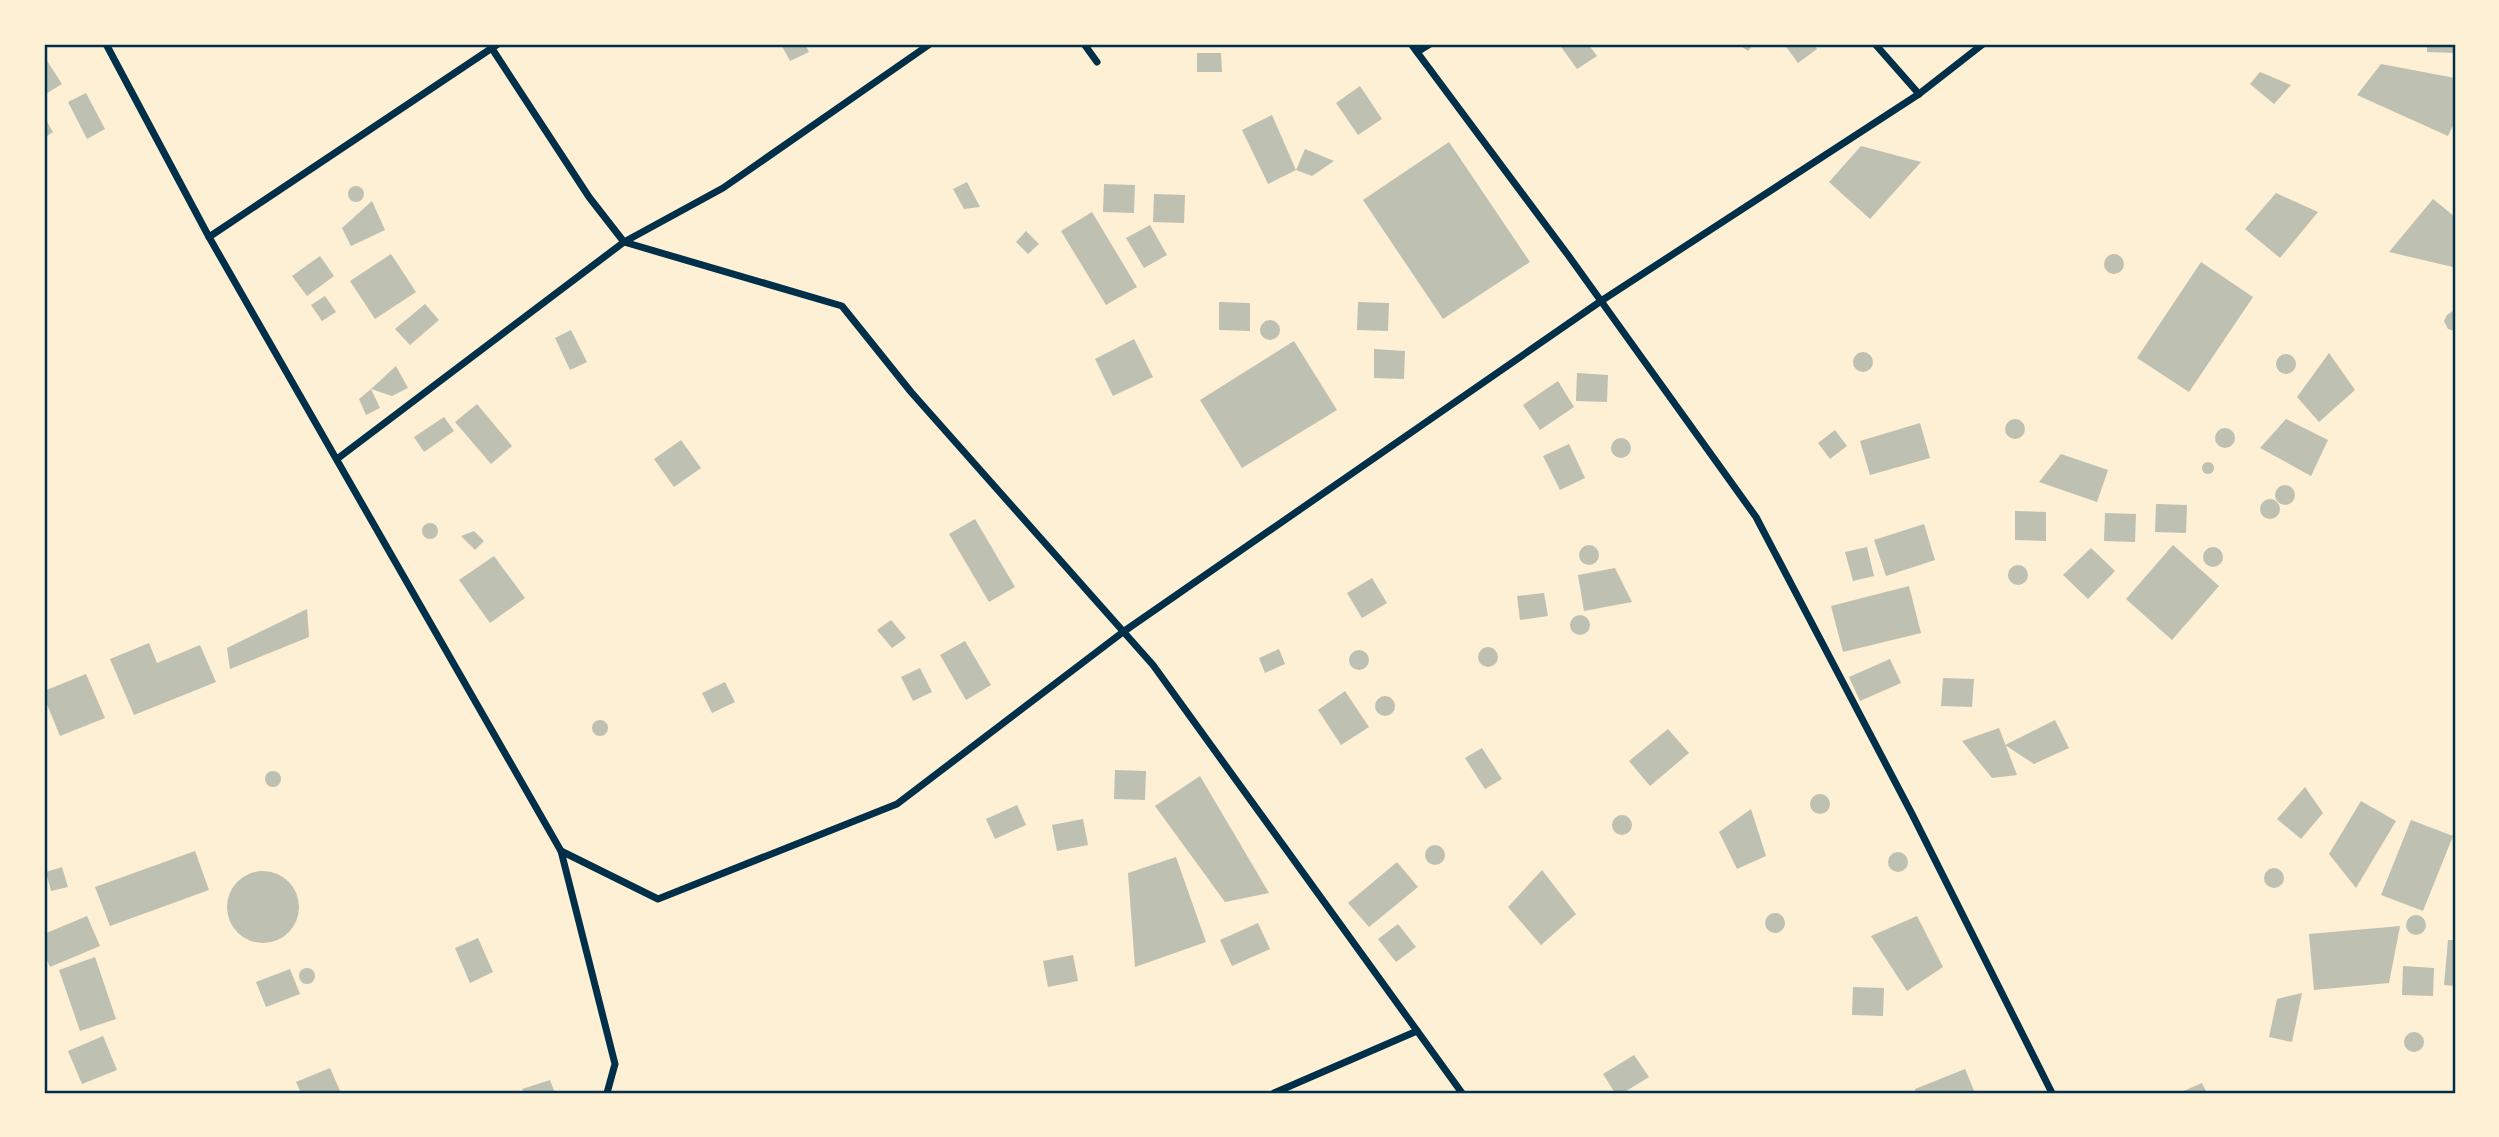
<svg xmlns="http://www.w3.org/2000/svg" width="2499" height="1137" font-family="'Archivo Narrow',sans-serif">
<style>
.building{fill:#bec0b2}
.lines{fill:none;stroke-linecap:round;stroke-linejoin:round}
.minor{stroke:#003049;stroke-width:7}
.neatline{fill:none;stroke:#003049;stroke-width:2.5}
</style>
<rect width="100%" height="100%" fill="#fdf0d5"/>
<!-- building -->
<g class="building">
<path d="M781,44H805L809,52L790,61Z"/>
<path d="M1559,44H1588L1597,56L1577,69Z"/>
<path d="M1738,44H1754L1748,51Z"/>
<path d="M1784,44H1813L1817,49L1798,63Z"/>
<path d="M2427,44H2455V53L2427,52Z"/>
<path d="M1197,53H1221L1222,72H1197Z"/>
<path d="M44,56L62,84L44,95Z"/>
<path d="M2381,64L2455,78V121L2448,136L2357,95Z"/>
<path d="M2260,72L2291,85L2274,104L2250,84Z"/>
<path d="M1360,86L1382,119L1358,135L1336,103Z"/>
<path d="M86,93L105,129L87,139L68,102Z"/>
<path d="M1272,115L1296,170L1268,184L1242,130Z"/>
<path d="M44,117L53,132L44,138Z"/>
<path d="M1449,142L1530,262L1443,319L1363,200Z"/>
<path d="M1861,146L1921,162L1870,219L1829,182Z"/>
<path d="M1305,149L1334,161L1312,176L1296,170Z"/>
<path d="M967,182L980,207L964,209L953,189Z"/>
<path d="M1104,184L1135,185L1134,213L1103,212Z"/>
<circle cx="356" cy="194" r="8"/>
<path d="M2276,193L2318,212L2280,258L2245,229Z"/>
<path d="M1154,194L1185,195L1184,223L1153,222Z"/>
<path d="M2433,199L2455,217L2453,267L2389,252Z"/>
<path d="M372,201L385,230L351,246L342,228Z"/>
<path d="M1092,212L1137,287L1106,305L1061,231Z"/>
<path d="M1150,225L1167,255L1144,268L1126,238Z"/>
<path d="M1026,231L1039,244L1028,254L1016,242Z"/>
<path d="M391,254L416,292L375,319L350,281Z"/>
<circle cx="2114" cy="264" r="10"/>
<path d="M320,256L334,276L307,296L292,276Z"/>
<path d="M2201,262L2253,297L2189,392L2137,358Z"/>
<path d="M325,296L336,312L322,321L311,305Z"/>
<path d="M1219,302L1250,303V331L1219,330Z"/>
<path d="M1358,302L1389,303L1388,331L1357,330Z"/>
<path d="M425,304L439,320L410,345L395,329Z"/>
<path d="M2453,311L2455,312V331L2448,329L2444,321L2447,315Z"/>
<circle cx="1270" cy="330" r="10"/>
<path d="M571,330L587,362L570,370L555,338Z"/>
<path d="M1134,339L1153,377L1113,396L1095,359Z"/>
<path d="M1294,341L1337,410L1242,468L1200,400Z"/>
<path d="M1374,349L1405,351L1404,379L1374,378Z"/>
<circle cx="1863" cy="362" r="10"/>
<path d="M2329,353L2355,390L2319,422L2297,397Z"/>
<circle cx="2286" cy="364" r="10"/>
<path d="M396,366L408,388L392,396L371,389Z"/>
<path d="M1577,373L1608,375L1607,402L1576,401Z"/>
<path d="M1558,381L1574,407L1540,430L1523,405Z"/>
<path d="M371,389L380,408L366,415L359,399Z"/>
<path d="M477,404L512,446L491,464L455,422Z"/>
<path d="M444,417L454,431L424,452L414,437Z"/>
<path d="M2286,419L2328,440L2311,476L2260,448Z"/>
<circle cx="2015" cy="429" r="10"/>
<path d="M1920,423L1930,458L1870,475L1860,441Z"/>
<circle cx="2225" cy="438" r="10"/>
<path d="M1835,430L1847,446L1830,459L1818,443Z"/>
<circle cx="1621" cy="448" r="10"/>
<path d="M681,440L701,468L674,487L654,459Z"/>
<path d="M1569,444L1585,478L1560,490L1543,456Z"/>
<path d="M2061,454L2108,470L2097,502L2039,482Z"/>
<circle cx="2208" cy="468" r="6"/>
<circle cx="2285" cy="495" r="10"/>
<circle cx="2270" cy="509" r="10"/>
<path d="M2156,504L2187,505L2186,533L2155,532Z"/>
<path d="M2015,511L2046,512V541L2015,540Z"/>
<path d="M2105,513L2136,514L2135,542L2104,541Z"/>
<path d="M975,519L1015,587L989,602L949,534Z"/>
<circle cx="430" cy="531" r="8"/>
<path d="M1924,524L1935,560L1886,576L1874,540Z"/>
<path d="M474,531L484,541L475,550L461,536Z"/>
<path d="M2173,545L2219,586L2172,640L2126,599Z"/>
<circle cx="1589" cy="555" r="10"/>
<path d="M1867,547L1874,576L1853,581L1845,552Z"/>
<circle cx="2213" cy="557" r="10"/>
<path d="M2091,548L2115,571L2088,599L2063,575Z"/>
<path d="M494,556L525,598L490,623L459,580Z"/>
<circle cx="2018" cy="575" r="10"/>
<path d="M1615,568L1632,602L1584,611L1578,575Z"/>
<path d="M1372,578L1387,603L1362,618L1347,593Z"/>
<path d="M1909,586L1921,633L1843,652L1831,606Z"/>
<path d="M1544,593L1548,616L1520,620L1517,596Z"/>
<path d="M307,609L309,637L230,669L227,648Z"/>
<circle cx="1580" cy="625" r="10"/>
<path d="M891,620L906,638L892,648L877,630Z"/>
<path d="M965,641L991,685L966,700L940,655Z"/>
<path d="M149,643L157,663L200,645L216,682L134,715L110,659Z"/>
<circle cx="1488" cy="657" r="10"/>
<path d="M1279,649L1285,664L1265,673L1259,658Z"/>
<circle cx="1359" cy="660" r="10"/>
<path d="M1890,659L1901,683L1860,701L1849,677Z"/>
<path d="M920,668L932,692L913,701L901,677Z"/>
<path d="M86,674L105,718L60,736L44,697V691Z"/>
<path d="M1943,678L1974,679L1972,707L1941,706Z"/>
<path d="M725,682L735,702L712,713L702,693Z"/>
<path d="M1345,691L1369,727L1341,745L1318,710Z"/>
<circle cx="1385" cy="706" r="10"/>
<circle cx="600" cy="728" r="8"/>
<path d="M2055,720L2069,748L2034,764L2005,745Z"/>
<path d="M1999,728L2017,775L1992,778L1962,741Z"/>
<path d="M1668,729L1689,753L1650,786L1629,761Z"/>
<path d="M1482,748L1502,779L1485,789L1465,758Z"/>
<path d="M1115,770L1146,771L1145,800L1114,799Z"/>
<circle cx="273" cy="779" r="8"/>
<path d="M1200,776L1269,893L1225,902L1155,806Z"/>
<path d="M2305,787L2323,813L2301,839L2277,819Z"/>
<circle cx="1820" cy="804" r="10"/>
<path d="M2361,801L2396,821L2356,888L2329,854Z"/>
<path d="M1017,805L1026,825L995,839L986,819Z"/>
<path d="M1751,809L1766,856L1737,869L1719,832Z"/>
<circle cx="1622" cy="825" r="10"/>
<path d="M1083,819L1088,845L1057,851L1052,825Z"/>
<path d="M2411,820L2453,836L2423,911L2381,895Z"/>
<circle cx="1435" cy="855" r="10"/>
<path d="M195,851L209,890L110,926L95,887Z"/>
<circle cx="1898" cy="862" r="10"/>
<path d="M1176,857L1206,942L1135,967L1128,873Z"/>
<path d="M1397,862L1418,887L1369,927L1348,903Z"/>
<path d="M62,867L68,887L51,891L46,872Z"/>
<circle cx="2274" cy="878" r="10"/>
<path d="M1542,870L1576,914L1541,945L1508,907Z"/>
<circle cx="263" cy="907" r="36"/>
<circle cx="1775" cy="923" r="10"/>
<circle cx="2416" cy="925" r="10"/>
<path d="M87,916L100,946L50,967L44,953V934Z"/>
<path d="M1917,916L1943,967L1907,991L1871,936Z"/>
<path d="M1258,923L1270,949L1232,966L1220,940Z"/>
<path d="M1398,924L1416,947L1396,962L1378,939Z"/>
<path d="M2400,926L2389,983L2314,990L2309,934Z"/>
<path d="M478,938L493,972L470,983L455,948Z"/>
<path d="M2448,940H2455V986L2444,985Z"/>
<path d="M1073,955L1078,981L1048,987L1043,961Z"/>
<path d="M95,957L116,1019L80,1031L59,970Z"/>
<path d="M2403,966L2434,968L2433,996L2402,995Z"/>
<circle cx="307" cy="976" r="8"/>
<path d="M290,969L300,994L266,1007L256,982Z"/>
<path d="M1853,987L1884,988L1883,1016L1852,1015Z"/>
<path d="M2302,993L2292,1042L2269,1037L2277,999Z"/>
<circle cx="2414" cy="1042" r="10"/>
<path d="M103,1036L117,1070L82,1084L68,1051Z"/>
<path d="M1634,1055L1649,1077L1623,1093H1615L1603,1074Z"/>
<path d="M330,1068L341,1093H301L296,1082Z"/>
<path d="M1965,1069L1975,1093H1916L1915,1089Z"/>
<path d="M550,1080L555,1093H524L522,1089Z"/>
<path d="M2202,1083L2207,1093H2179Z"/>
</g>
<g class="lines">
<!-- minor -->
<g class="minor">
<path d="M106,44L209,237L561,851"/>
<path d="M489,44L589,197L624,242L842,306L911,392L1153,665L1462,1093"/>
<path d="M1084,44L1097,62"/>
<path d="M1411,44L1568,255L1756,517L1912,814L2052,1093"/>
<path d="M1875,44L1919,94"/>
<path d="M1417,52L1430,44"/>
<path d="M209,237L498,44"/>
<path d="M337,459L624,242L723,188L930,44"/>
<path d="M607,1093L615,1064L561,851L658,899L897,804L1123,632L1601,301L1919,94L1983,44"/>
<path d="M1274,1093L1417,1031"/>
</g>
</g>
<!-- border -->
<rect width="2499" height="1137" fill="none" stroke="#fdf0d5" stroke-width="91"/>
<rect x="46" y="46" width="2408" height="1046" class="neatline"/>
</svg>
